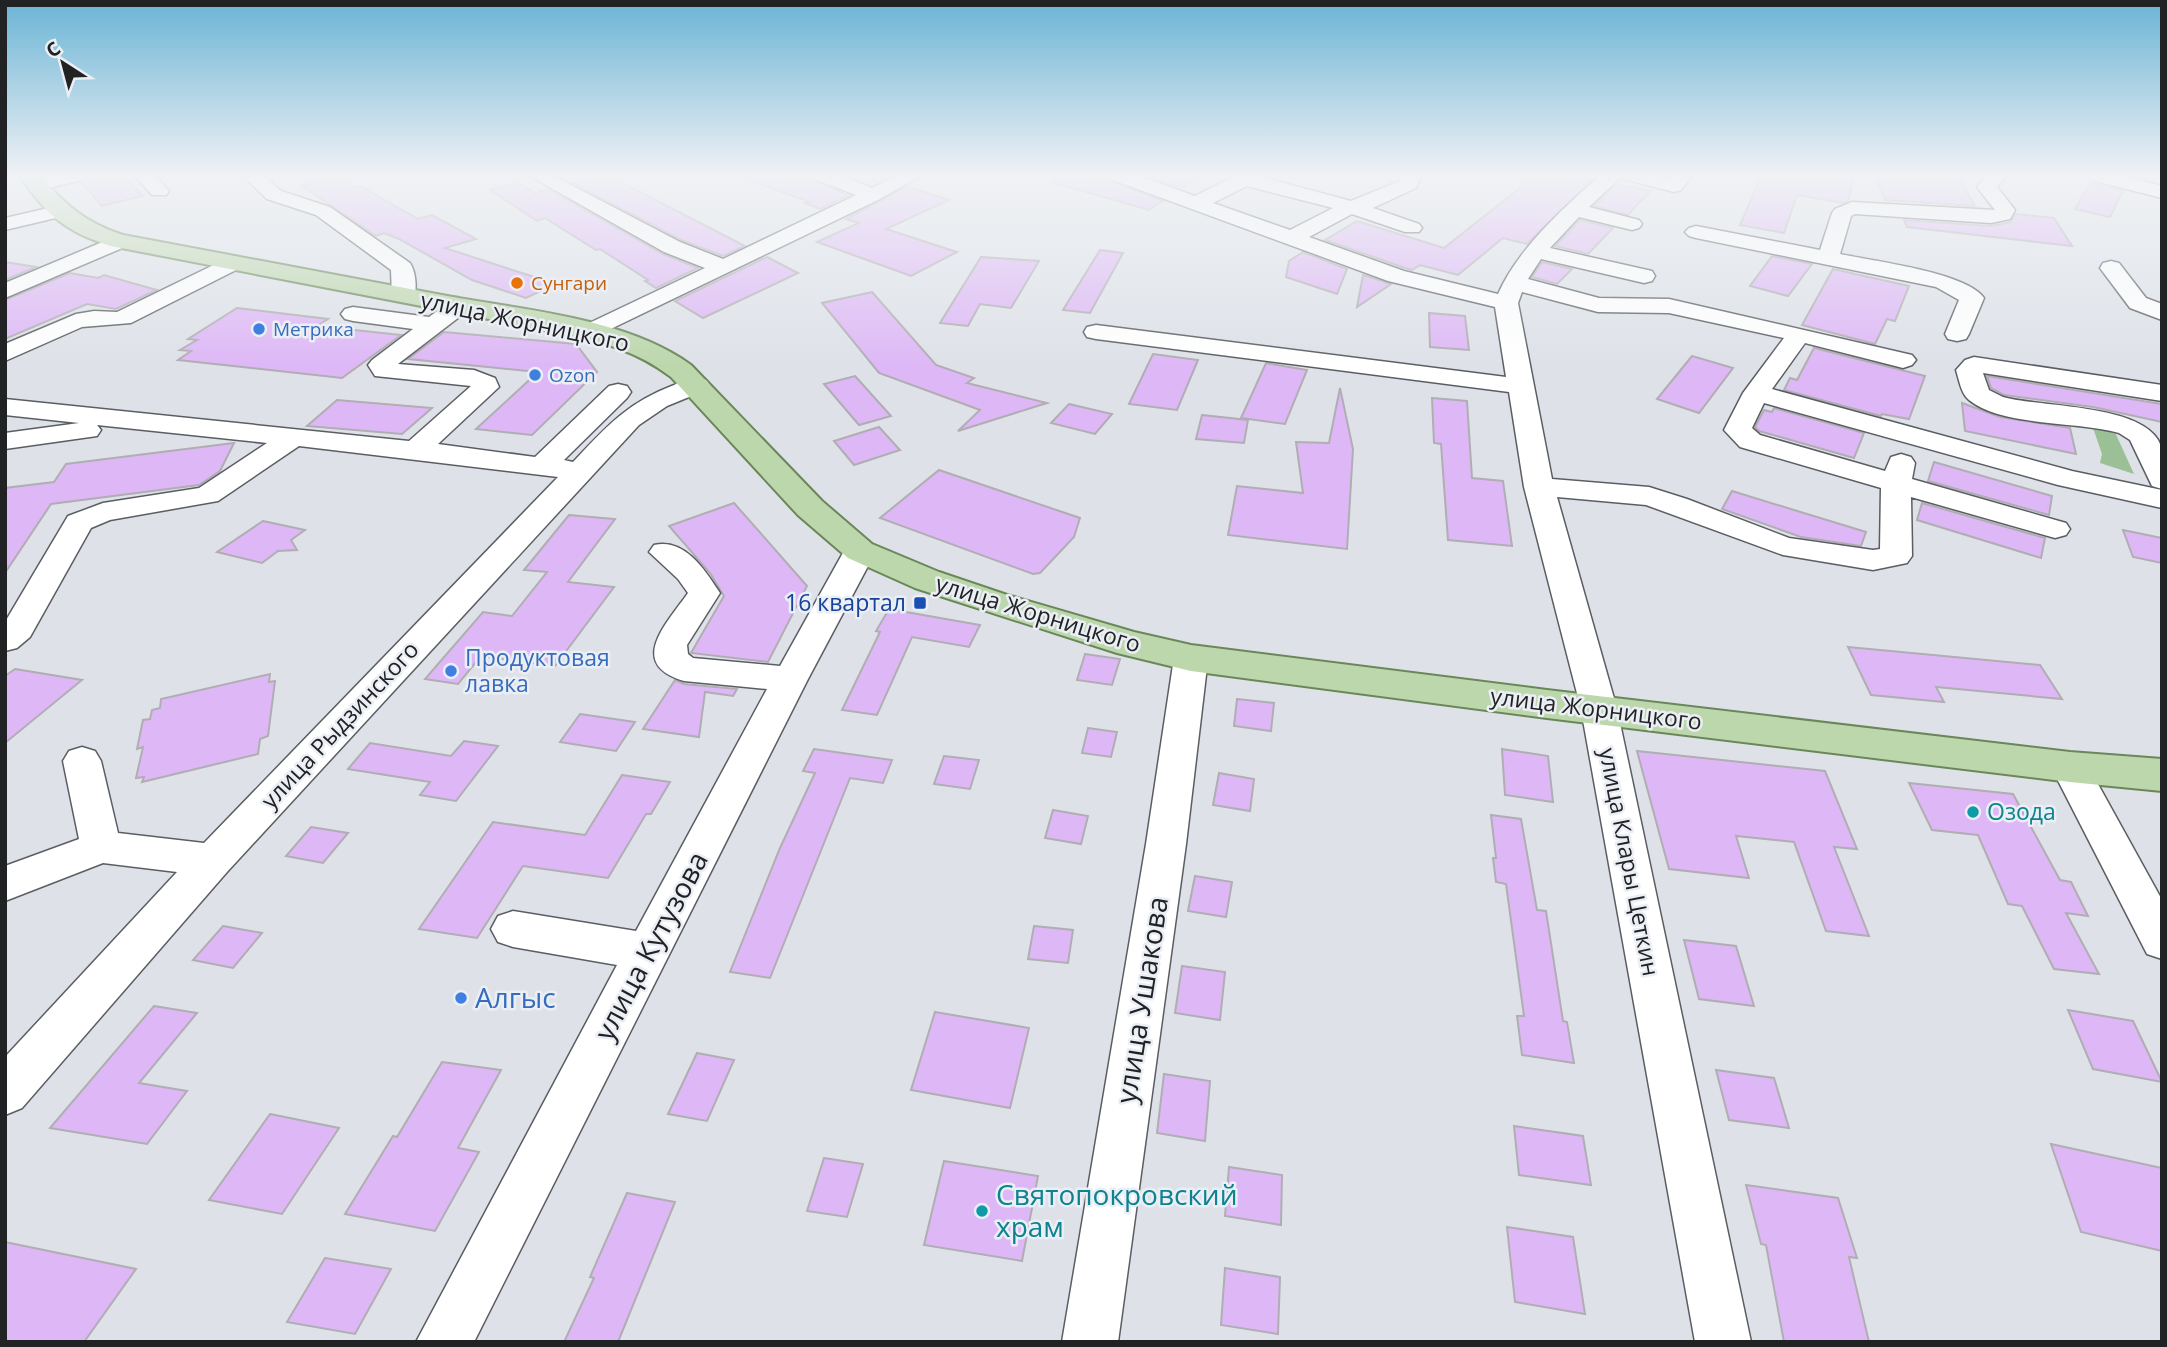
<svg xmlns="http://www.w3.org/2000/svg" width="2167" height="1347" font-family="'Open Sans',sans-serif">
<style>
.green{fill:#9bc096}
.building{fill:#deb8f6;stroke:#b0adb3;stroke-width:2}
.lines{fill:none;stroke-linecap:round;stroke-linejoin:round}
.minor-casing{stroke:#5a5e63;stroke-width:3}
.major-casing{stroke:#6a875a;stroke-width:4}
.minor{fill:#fff;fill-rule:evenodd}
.major{fill:#bdd7ad;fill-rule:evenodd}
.food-dot{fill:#e8710a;stroke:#ebeff5;stroke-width:2.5}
.shop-dot{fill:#3f7fe0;stroke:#ebeff5;stroke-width:2.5}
.transit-dot{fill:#1a4fb4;stroke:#ebeff5;stroke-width:2.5}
.culture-dot{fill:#0f9aa8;stroke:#ebeff5;stroke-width:2.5}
.labels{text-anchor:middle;stroke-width:5;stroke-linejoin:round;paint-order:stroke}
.far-food-label{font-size:19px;fill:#c56008;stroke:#ebeff5;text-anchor:start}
.far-shop-label{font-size:19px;fill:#366cbe;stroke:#ebeff5;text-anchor:start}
.street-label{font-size:23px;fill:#212224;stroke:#ebeff5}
.transit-label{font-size:23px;fill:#164399;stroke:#ebeff5;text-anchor:end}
.shop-label{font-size:23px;fill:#366cbe;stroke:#ebeff5;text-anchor:start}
.culture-label{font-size:23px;fill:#0d838f;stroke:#ebeff5;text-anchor:start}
.near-street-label{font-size:28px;fill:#212224;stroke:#ebeff5}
.near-shop-label{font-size:28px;fill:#366cbe;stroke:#ebeff5;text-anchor:start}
.near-culture-label{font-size:28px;fill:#0d838f;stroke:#ebeff5;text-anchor:start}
</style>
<rect width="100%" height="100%" fill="#dee2e8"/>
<!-- green -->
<path class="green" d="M2092,425L2114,430L2134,474L2100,463L2102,454Z"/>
<!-- building -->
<g class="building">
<path d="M86,176H123L143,196L102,206L82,183Z"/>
<path d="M338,176L355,188L360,186L418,219L432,215L476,239L445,248L556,284L526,298L472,280L399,239L384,233L376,236L302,186Z"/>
<path d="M595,176H609L745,246L723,256L681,240L573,183Z"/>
<path d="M749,176H813L816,182L849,195L820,209L805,203L810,202L748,180Z"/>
<path d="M1055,176H1109L1112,182L1163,201L1149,210L1054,183Z"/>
<path d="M1148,176H1200L1182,188Z"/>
<path d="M1535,176L1593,179L1527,244L1503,238L1458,275L1420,265L1412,270L1405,268L1325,240L1357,221L1444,248Z"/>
<path d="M1761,176H1854L1848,201L1842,203L1797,195L1784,233L1740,225Z"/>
<path d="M1875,176H1958L1975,206L1885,200Z"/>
<path d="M519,183L535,193L548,189L663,254L698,268L656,288L645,281L648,280L600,249L596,250L545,218L537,221L490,190Z"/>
<path d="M2090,183L2123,191L2110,217L2075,209Z"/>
<path d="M1617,184L1650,191L1628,215L1594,206Z"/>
<path d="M907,186L949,200L886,229L957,252L911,276L817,242L859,223L846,219Z"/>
<path d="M2016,214L2054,218L2072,246L1907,227L1904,220L1991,226L2011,222Z"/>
<path d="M1580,220L1613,228L1588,254L1555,246Z"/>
<path d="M1100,250L1123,253L1090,313L1063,310Z"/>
<path d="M1303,252L1347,269L1337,294L1286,277L1289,261Z"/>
<path d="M1772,256L1812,264L1788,296L1750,286Z"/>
<path d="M767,257L798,273L703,318L675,301Z"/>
<path d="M981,257L1039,261L1011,308L980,304L968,326L940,323Z"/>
<path d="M5,262L36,267L5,280Z"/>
<path d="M1542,262L1572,269L1557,284L1532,277Z"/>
<path d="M1833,269L1909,286L1895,321L1887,319L1875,344L1802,325Z"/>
<path d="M70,273L98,278L104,275L157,290L116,309L87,304L5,339V300Z"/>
<path d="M1363,275L1391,284L1357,307Z"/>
<path d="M872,292L936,365L974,378L967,383L1047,403L958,431L980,410L879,373L822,303Z"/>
<path d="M237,308L328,319L317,326L401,335L342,378L178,360L191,351L180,350L197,340L188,339Z"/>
<path d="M1429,313L1465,316L1469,350L1430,347Z"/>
<path d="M444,332L576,344L597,372L532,435L476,429L538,372L408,359Z"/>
<path d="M1814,348L1925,376L1909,419L1882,414L1881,416L1784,390L1790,378L1797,380Z"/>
<path d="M1153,354L1198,360L1177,410L1129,404Z"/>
<path d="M1692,356L1733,368L1699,413L1657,399Z"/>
<path d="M1266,363L1307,370L1285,424L1241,418Z"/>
<path d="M855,376L891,416L859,425L824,384Z"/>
<path d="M1987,376L2162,404V422L2093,407L2004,395L1991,388Z"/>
<path d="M1340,388L1353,449L1347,549L1228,535L1237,486L1303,493L1296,442L1329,443Z"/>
<path d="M1432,398L1467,401L1472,478L1503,481L1512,546L1448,540L1441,444L1434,443Z"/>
<path d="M337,400L432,408L402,434L307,426Z"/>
<path d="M1962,403L2000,417L2070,428L2076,454L1965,431Z"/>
<path d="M1069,404L1112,414L1095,434L1051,423Z"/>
<path d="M1774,408L1864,433L1854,458L1759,431L1755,427L1764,410L1772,412Z"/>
<path d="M1202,415L1248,420L1244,443L1196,439Z"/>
<path d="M879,427L900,450L854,465L834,441Z"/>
<path d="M234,443L220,471L199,485L51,504L5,573V488L54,482L66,464Z"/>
<path d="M1934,462L2052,496L2049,515L1928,481Z"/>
<path d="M939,470L1080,518L1074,537L1040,573L1033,574L880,518Z"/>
<path d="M1732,491L1866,532L1861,546L1801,537L1722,509Z"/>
<path d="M734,503L807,586L768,662L691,653L724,596L710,573L669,526Z"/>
<path d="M1922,503L2045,538L2041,558L1917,520Z"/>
<path d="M569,515L615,519L568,582L614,587L555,666L481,656L458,684L425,679L483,612L512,616L547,572L524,570Z"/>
<path d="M263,521L305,530L291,540L297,550L278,551L262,563L217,552Z"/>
<path d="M2123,530L2162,538V563L2133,557Z"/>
<path d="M889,609L980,625L969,647L912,637L877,715L842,710L880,632L876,631Z"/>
<path d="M1848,647L2040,665L2062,699L1936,687L1944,702L1871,695Z"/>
<path d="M1085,654L1120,659L1112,685L1077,680Z"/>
<path d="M15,669L82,680L5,743V676Z"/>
<path d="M270,674L269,682L275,681L268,736L260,739L258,754L142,782L144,777L136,778L143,747L137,749L143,720L150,719L152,710L160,708L161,699Z"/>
<path d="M675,680L684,684L737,689L733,696L705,692L699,737L643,729Z"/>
<path d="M1237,699L1274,703L1271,731L1234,726Z"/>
<path d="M580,714L635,722L616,751L560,742Z"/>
<path d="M1088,728L1117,732L1111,757L1082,753Z"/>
<path d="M464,741L498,746L456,801L420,795L430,782L348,769L370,743L451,756Z"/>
<path d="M814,749L892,760L883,783L850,778L770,978L730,972L780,848L815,773L803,771Z"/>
<path d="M1502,749L1548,756L1553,802L1505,795Z"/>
<path d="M1637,751L1825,771L1857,849L1834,847L1869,936L1826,931L1794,842L1736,836L1749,878L1669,869Z"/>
<path d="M944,756L979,760L970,789L934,784Z"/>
<path d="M1219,773L1254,779L1250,811L1213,805Z"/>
<path d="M622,775L670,782L651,814H646L608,878L523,866L477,938L419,929L493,822L585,835Z"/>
<path d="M1909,783L2013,794L2060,880L2071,882L2088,916L2066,913L2099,974L2054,969L2022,906L2008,904L1978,835L1932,830Z"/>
<path d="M1053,810L1088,816L1081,844L1045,838Z"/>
<path d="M1491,815L1521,819L1537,910L1546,911L1563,1021L1567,1022L1574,1063L1522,1055L1517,1016H1524L1506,884L1496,882L1493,858H1496Z"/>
<path d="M311,827L348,833L323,863L286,856Z"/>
<path d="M1195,876L1232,882L1226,917L1188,911Z"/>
<path d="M223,926L262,933L233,968L193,960Z"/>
<path d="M1034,926L1073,930L1068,963L1028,959Z"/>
<path d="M1684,940L1736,946L1754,1006L1699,999Z"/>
<path d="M1182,966L1225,972L1220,1020L1175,1013Z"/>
<path d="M154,1006L197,1013L139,1083L187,1091L147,1144L50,1128Z"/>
<path d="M2068,1010L2133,1021L2162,1082L2093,1069Z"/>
<path d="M935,1012L1029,1028L1010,1108L911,1090Z"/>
<path d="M697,1053L734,1060L707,1121L668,1114Z"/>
<path d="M442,1062L501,1070L458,1148L479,1152L435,1231L345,1214L393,1136L397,1137Z"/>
<path d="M1716,1070L1774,1078L1789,1128L1729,1120Z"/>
<path d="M1164,1074L1210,1081L1205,1141L1157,1133Z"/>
<path d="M270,1114L339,1128L282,1214L209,1200Z"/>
<path d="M1514,1126L1583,1136L1591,1185L1519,1175Z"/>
<path d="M2051,1144L2162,1168V1251L2081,1232Z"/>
<path d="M824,1158L863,1164L847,1217L807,1211Z"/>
<path d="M944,1161L1038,1176L1022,1261L924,1245Z"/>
<path d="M1229,1167L1282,1175L1281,1225L1225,1216Z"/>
<path d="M1746,1185L1838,1198L1857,1258L1849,1257L1869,1342H1784L1766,1245L1761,1244Z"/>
<path d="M627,1193L675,1202L618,1342H564L594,1278L590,1277Z"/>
<path d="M1507,1227L1573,1237L1585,1314L1515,1302Z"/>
<path d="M5,1242L136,1269L84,1342H5Z"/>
<path d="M325,1258L391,1269L355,1334L287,1322Z"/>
<path d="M1225,1268L1280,1277L1278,1334L1221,1325Z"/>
</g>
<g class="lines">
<!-- minor casing -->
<g class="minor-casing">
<g id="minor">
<path d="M48,176H84L82,180L37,191L27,185L30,181Z"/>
<path d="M135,176H155L169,191L166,195H152Z"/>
<path d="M243,176H264L281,191L330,207L410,263C416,272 418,292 412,301H396L392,296L391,270L316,215L267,199Z"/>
<path d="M530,176H554L680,242L723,259L856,195L817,180L815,176H843L872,188L895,176H920L880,199L592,338L583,336L580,331L583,326L705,268L664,252Z"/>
<path d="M1111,176H1139L1195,196L1235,176H1258L1351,201L1400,181L1401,176H1421L1416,188L1373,208L1419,224L1422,228L1419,232H1405L1352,214L1309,237L1404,271L1498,294C1518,249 1561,210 1600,176H1657L1670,179L1672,176H1692L1681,190L1674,192L1620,178L1589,207L1639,220L1642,224L1639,228L1632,230L1579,217L1550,248L1652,271L1655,276L1652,281L1644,283L1541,259L1528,279L1599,298L1669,299L1912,355L1916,360L1912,365L1903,368L1805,343L1772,389L2072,471L2162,490V508L2058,485L1764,403L1752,428L1760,435L1885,471L1891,457L1901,454L1911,457L1915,463L1912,479L2066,523L2070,529L2066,535L2055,538L1911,497L1912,556L1907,563L1873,570L1783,555L1646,505L1557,497L1617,709L1751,1342H1695L1581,709L1524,487L1509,392L1096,339L1087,337L1084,332L1087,327L1096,325L1506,377L1495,307L1388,281L1113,180ZM1247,186L1333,208L1290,230L1213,203ZM1522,292L1598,312L1669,313L1784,338L1743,393L1724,430L1740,447L1881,488L1880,549L1873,550L1789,538L1687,499L1649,487L1552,479L1518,303Z"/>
<path d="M1986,176H2006L1997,187L2015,210L2010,219L1991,223L1855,214L1851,216L1840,254C1872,261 1966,272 1984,298L1969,334L1966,339L1957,341L1948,339L1945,334L1959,300L1936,287L1696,238L1689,236L1685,232L1689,228L1696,226L1820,250L1832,213L1835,209L1852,202L1995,210L1977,187Z"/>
<path d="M2089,176H2123L2162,186V198L2091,180Z"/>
<path d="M57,206L64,208L67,212L64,216L5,230V218Z"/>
<path d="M119,235L127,236L130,241L127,246L5,298V283Z"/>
<path d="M232,256L240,258L243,263L240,268L131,323L82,327L5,361V344L76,314L94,311L117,312Z"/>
<path d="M2111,261L2119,263L2146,298L2162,304V320L2130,308L2100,268L2103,263Z"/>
<path d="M459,299L467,301L471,306L467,311L398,364L474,370L495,378L499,387L438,444L535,457L609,386L618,384L627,386L631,392L627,398L564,460L573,462C607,426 627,403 674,385C685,380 694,376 706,380L710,385L706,390L667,406L639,425L227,872L22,1108L5,1115V1057L177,872L103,863L5,901V866L79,839L63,761L69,751L82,747L95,751L101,761L118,833L204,843L558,477L299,446L218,501L110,520L91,528L30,637L17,648L5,651V622L68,516L103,503L199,488L267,443L97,425L101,430L97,436L5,449V433L79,423L5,415V399L409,441L471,386L375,376L368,365L372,360L413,329L353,321L345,319L341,314L345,309L353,307L429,317L451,301Z"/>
<path d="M1974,357L2162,385V401L1983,373L1989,390L2003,397C2040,408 2153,403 2162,450C2164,462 2162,476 2162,489L2152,486L2130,440L2119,433C2078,421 2002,427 1969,400C1961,394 1959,379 1956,370L1965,360Z"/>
<path d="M860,542L871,544L876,551L808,679L474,1342H416L617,965L513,947L498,942L491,929L498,916L513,911L636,931L767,689L684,681C626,664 667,623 688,593L678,579L649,552L654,545C685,538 705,570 720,593L687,645L688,654L693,658L780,666L844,551L849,544Z"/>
<path d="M1191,646L1203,650L1208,658L1186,844L1118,1342H1062L1146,844L1174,658L1179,650Z"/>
<path d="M2070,753L2083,757L2162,900V959L2147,954L2051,767L2057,757Z"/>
</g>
</g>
<!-- major casing -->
<g class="major-casing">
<path id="major" d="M20,176H41C65,206 87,223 123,235C230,255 336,275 442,295C521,310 625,317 691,365L822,501L872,544L939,572L1007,595L1134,632L1191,645L1547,690L2070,752L2162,759V791L2070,782L1547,718L1191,671L1117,653L915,588L848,558L798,515L671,377C636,350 599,341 556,332L111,246C66,232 46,215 20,176Z"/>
</g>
<!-- minor -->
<use href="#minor" class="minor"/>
<!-- major -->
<use href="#major" class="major"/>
</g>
<!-- sky -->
<linearGradient id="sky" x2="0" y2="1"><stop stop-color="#6ab4d5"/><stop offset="0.48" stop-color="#f0f2f5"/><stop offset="1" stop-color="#f0f2f5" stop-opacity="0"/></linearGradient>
<rect width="2167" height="365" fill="url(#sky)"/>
<!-- markers -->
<circle class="food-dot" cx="517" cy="283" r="7"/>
<g class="shop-dot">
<circle cx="259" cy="329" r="7"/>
<circle cx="535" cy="375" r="7"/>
<circle cx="451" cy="671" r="7"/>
<circle cx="461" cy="998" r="7"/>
</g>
<rect class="transit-dot" x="913" y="596" width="14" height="14" rx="3.5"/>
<g class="culture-dot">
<circle cx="1973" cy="812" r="7"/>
<circle cx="982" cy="1211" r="7"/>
</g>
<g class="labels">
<!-- far-food labels -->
<g class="far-food-label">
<text x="531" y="290">Сунгари</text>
</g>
<!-- far-shop labels -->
<g class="far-shop-label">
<text x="273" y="336">Метрика</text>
<text x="549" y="382">Ozon</text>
</g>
<!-- street labels -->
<g class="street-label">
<text transform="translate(525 322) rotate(12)" y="8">улица Жорницкого</text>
<text transform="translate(1038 614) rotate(17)" y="8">улица Жорницкого</text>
<text transform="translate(1596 709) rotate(7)" y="8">улица Жорницкого</text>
<text transform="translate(340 725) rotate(-47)" y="8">улица Рыдзинского</text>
<text transform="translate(1629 862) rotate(79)" y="8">улица Клары Цеткин</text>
</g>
<!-- transit labels -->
<g class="transit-label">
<text x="906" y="611">16 квартал</text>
</g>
<!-- shop labels -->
<g class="shop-label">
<text x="465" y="666">Продуктовая<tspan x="465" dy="26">лавка</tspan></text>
</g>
<!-- culture labels -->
<g class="culture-label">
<text x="1987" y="820">Озода</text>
</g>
<!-- near-street labels -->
<g class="near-street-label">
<text transform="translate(651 946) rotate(-62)" y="10">улица Кутузова</text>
<text transform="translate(1142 1000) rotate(-81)" y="10">улица Ушакова</text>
</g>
<!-- near-shop labels -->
<g class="near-shop-label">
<text x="475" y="1008">Алгыс</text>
</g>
<!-- near-culture labels -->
<g class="near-culture-label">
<text x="996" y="1205">Святопокровский<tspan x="996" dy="32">храм</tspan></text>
</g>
</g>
<!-- border -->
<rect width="2167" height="1347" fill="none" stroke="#212224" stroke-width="14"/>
<!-- north arrow -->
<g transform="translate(63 63) rotate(324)" stroke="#ebeff5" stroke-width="5" paint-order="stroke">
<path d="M0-5L12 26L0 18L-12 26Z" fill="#212224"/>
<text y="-10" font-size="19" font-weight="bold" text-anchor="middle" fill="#212224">С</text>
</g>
</svg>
